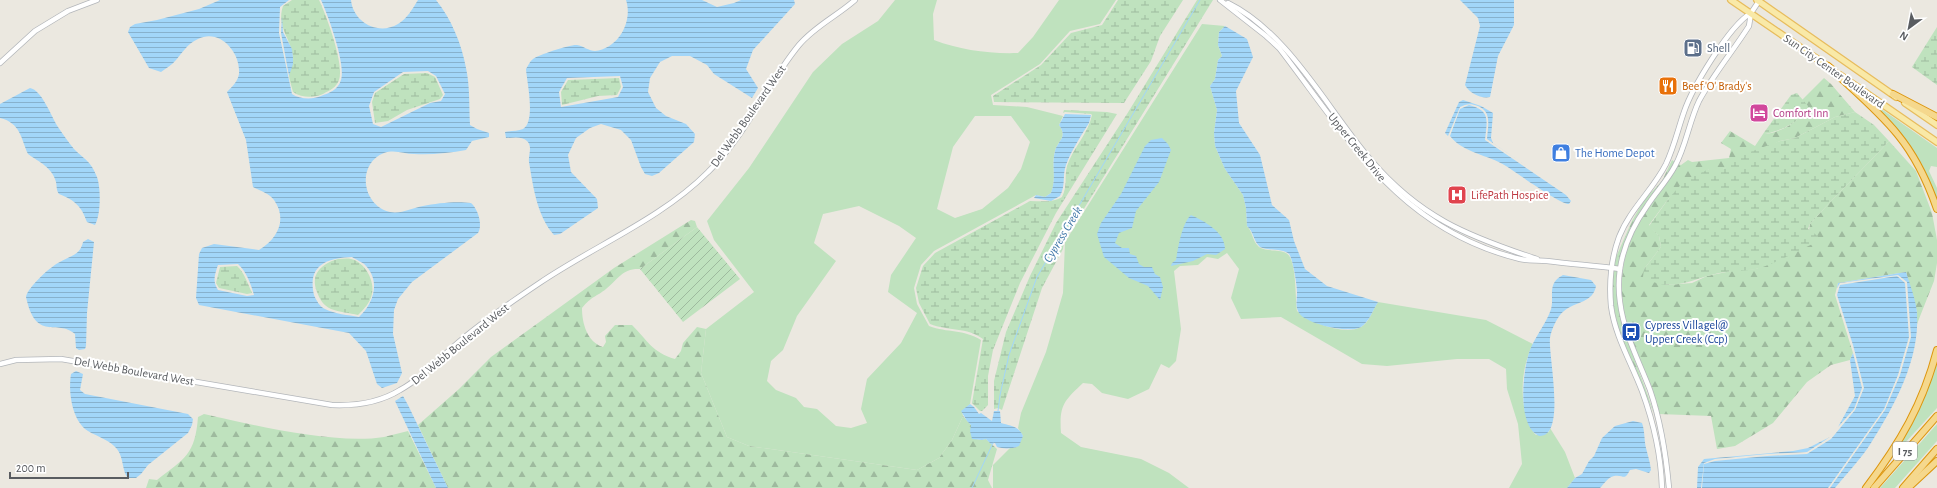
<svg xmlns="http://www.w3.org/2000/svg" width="1937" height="488" font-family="'Alegreya Sans',sans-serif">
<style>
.grass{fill:#bfe2be;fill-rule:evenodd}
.forest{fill:url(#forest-firs)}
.wetland{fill:url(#wetland-marsh)}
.garden{fill:url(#garden-furrows)}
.water{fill:url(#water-rules);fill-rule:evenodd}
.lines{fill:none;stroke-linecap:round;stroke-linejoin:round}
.stream{stroke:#a2d6f9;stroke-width:1}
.minor-casing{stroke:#b3b6ba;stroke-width:6}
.major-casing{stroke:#e7bc5d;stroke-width:8}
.highway-casing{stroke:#dd960e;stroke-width:8}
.minor{stroke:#fff;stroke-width:4.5}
.major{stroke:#f9e9a7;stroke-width:5.5}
.highway{stroke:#f5d88d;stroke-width:6}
.labels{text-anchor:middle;stroke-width:4;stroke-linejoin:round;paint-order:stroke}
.shield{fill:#fff;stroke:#8b8d90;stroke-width:1}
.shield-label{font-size:11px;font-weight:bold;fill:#595c60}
.service-label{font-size:12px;fill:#4e5e75;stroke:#fff;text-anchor:start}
.street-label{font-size:12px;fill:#595c60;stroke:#fff}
.food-label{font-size:12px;fill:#c56008;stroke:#fff;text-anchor:start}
.hotel-label{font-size:12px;fill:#b23c85;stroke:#fff;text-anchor:start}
.shop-label{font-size:12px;fill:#366cbe;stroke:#fff;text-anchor:start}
.health-label{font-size:12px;fill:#be3a42;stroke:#fff;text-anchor:start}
.transit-label{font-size:12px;fill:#164399;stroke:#fff;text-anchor:start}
.water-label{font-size:13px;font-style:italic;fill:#4278a9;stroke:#fff}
</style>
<defs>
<pattern id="forest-firs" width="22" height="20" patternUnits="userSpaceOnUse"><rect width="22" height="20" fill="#bfe2be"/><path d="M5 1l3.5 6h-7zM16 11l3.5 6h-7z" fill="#9eba9e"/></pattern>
<pattern id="wetland-marsh" width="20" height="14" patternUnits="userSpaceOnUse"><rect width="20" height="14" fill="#bfe2be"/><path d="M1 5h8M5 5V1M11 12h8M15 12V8" fill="none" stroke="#9eba9e"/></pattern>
<pattern id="garden-furrows" width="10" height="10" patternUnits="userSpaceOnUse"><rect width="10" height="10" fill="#bfe2be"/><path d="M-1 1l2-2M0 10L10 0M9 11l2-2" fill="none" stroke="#9eba9e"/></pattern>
<pattern id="water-rules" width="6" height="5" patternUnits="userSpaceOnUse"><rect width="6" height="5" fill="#a2d6f9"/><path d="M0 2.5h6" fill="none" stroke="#87b1cd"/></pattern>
</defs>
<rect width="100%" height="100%" fill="#ebe8e0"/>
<!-- grass -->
<g class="grass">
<path d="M895,0H937L933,14L934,40C960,50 989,54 1018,53L1033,37L1059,0H1116L1100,24L1070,31L1040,64L991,95L993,105L1027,107L1063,116L1059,125C1068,138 1058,140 1055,151C1051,165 1057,178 1051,193L1045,197L1036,195L934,251L921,265L914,288L917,304L929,326C948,333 963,329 981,340L970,404L962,411L963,416L952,440L939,458L917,470L749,446L727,437L701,373L706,329L754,292L714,240L707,221L749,168L813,72L842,44L878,21ZM975,116H1011L1030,142L1021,169L1008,188L982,209L955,218L937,209L953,147ZM859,206L899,226L916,238L891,275L888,292L917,313L901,343L867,379L861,409L867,423L851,428L836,426L817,409L804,407L796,398L776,390L767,381L771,361L783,350L797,316L836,261L814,243L823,214Z"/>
<path d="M1202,24L1225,26L1219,32L1218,45L1222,56L1218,60L1215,79L1210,86L1217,110L1214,133L1215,146L1225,169L1243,195L1246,208L1247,226C1253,232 1252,241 1259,247C1267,252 1279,249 1286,253C1297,258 1295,299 1297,311C1309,322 1345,336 1361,327C1369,323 1373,309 1378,302L1486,320L1533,344C1520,369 1518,409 1534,433L1536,435L1549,432L1550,428L1565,452L1575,478L1567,488H1509L1522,464L1518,424L1507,389L1506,369L1489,359H1457L1387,366L1362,364L1281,317L1241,319L1231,298L1239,269L1227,253L1218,259L1207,257L1198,265L1180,266L1174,271L1181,329L1176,361L1169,368L1161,364L1149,389L1128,399L1102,393L1092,384L1083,383C1064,401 1059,405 1061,433L1081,447L1141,459L1169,473L1189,488H993V465L1010,448H1015L1023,436L1018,428L1021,413L1046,352L1063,293L1065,242Z"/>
<path d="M1875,106H1877L1937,148V167L1931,166L1929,171L1937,188V202L1927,178Z"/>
<path d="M1937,360V408L1893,456L1892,455Z"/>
<path d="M1937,424V441L1895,488H1880Z"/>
</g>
<!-- forest -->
<g class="forest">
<path d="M1824,78L1831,84L1855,112L1835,117L1795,138L1780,141L1723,169H1709L1669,198L1649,225L1659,236L1661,247L1644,269L1666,285L1692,283L1707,276L1736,270L1756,269L1773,262L1794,252L1809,230L1810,224C1836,195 1863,169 1889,141L1916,171L1932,213L1937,240V263L1934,281L1917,324V312L1906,272L1838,283L1835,295L1853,353L1850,360L1831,365L1807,382L1773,423L1735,446L1717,449L1711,416L1659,414C1634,348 1601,291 1639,222C1650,201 1667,185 1678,164L1681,165L1688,160L1692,162L1729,158L1731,149L1721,143L1730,131L1755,146L1763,134C1778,134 1800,121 1808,109L1802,100Z"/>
<path d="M1672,160L1675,162C1667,177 1656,189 1646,203C1632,222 1624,243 1618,266H1614L1616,257L1632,221L1644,200L1662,181Z"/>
<path d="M691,220L695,221L697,227L640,269C623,268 618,279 606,289C596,297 592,296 582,308C582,323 587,342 603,347L606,342L605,336L615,325H632C648,341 652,352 675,359L681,351L683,343L697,327L706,329L701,373L727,437L749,446L917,470L939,458L952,440L963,416L971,425L976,439L980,440L986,439L997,449L988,480L992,488H448L418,425L459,389L491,357L614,268Z"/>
<path d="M1613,270L1618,271C1614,326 1639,363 1654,414L1619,331L1613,304Z"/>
<path d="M204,414C253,425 335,445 384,437C392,435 400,433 408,431L436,488H146L149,479L157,480C185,458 195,455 198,417Z"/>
</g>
<!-- wetland -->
<g class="wetland">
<path d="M292,0H319C326,14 345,66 339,80C336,88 330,90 323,94C314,98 302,98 293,92C292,87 289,80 289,74C289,68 294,64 293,57C291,38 276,27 283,6Z"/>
<path d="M1118,0H1183L1160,36L1151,61L1124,103L994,102L993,96L1041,65L1071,33L1102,25Z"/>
<path d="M1197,0H1213L1064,241L1063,249L1042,288L1002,410L998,408L994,409V381L1006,332L1030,276L1056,223L1127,114Z"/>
<path d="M1937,27V85L1912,67Z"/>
<path d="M427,73L435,77L443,95L440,99L407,110L388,121L375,123L372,102L375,93L404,74Z"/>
<path d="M619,78L621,87L617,95L598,96L562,105L561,92L568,80Z"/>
<path d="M1797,93L1808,106C1807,119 1775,134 1763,134L1791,95Z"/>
<path d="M1064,110L1107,112L1117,114L1056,213L1020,283L993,350L988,376V405L982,411H980L972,403L983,339C967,327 948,331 930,324L919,303L916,288L923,266L935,253L1030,201C1041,201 1052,203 1062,197C1068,185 1064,178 1067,166C1073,148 1088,134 1092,115L1091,114L1065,112L1063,113Z"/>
<path d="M1855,112L1874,125L1889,141C1863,169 1836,195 1810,224L1808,229L1818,236L1817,242C1799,250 1774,265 1756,269C1744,271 1731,271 1719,273C1691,279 1671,294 1643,277L1644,269L1661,247L1659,236L1649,226L1669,198L1685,180L1709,169H1723L1747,153L1780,141L1795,138L1835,117Z"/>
<path d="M338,259C342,259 347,258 351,259C365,262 375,281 372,294C370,303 364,309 358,315C350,313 339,312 331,309C323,305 320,300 317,292C310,274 321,264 338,259Z"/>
<path d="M237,266C244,272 248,284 252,293L247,294L219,288L216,283L220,267Z"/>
</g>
<!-- garden -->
<path class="garden" d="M697,227L740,279L683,322L640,269Z"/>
<!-- water -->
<g class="water">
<path d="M220,0H289L280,7L279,33L292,94C299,99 312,100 321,96C329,93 338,90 341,80C346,64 328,15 321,0H351C353,22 378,36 398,24C407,19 413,8 418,0H436C451,18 462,45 466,68C470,86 469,106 470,125L477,129L489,133V137L472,141L466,150C450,153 431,155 414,154C404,154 395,149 384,153C356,164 362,206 390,212C402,214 412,208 423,206C437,203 457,201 471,203C478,209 483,225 478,233L412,282L398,299L394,310L393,334L402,373L397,383L382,388L377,384L366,351L349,333L199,305L196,298L199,254L202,248L214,244L259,250C277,239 288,220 274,200C270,194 259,190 253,187L246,140L227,92C232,87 238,81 239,74C241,53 220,28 198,39C187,44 183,52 176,60C172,65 166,68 161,72L149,68L128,32L130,27L135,24L157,20L199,9ZM428,71L436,76L445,94L441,101L430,103L381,127L373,124L369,106L374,92L403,72ZM352,257C356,260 363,262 366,266C381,282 373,304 359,317C348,315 335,314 325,309C320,307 316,300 314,295C307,265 327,258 352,257ZM238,264C246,271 251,284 254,295L247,296L218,290C212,281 215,274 218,265Z"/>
<path d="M626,0H702L717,7L734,3L741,0H794L795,4L753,50L746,69L758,88L752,98L714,74L707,65L690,56H672L660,62L650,78L648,92L656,108L666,116L686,124L695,134L694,142L659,173L652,176L645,174L641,167L631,140L621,130L601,124L590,128L576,138L568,155L571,172L597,199L598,208L560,234L554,235C537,216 533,186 529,162C528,155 533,147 527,141C522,136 513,138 506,138L505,132C510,131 518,131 523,129C536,121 527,83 526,69C528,66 530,61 533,59C538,55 571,44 577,45C583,46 589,51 595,51C619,48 633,21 626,0ZM620,76L623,87L618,97L561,107L559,92L567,78Z"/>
<path d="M1460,0H1514V25L1498,56L1491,92L1490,97C1481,99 1469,93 1465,85L1480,26L1478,18Z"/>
<path d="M282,16L283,32L292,49L293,58V64L289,76L281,33Z"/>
<path d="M1225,26L1247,39L1253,57L1236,91L1239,123L1260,155L1272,205L1289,220L1294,241L1305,269L1327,286L1378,302C1373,310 1369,322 1361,327C1350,334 1306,324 1299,313C1295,307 1297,299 1297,292C1297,285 1293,259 1289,254C1283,248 1268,251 1260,247C1253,241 1254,232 1247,226L1246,208L1243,195L1225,169L1215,146L1214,133L1217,110L1210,86L1215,79L1218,60L1222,56L1218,45L1219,32Z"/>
<path d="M30,88C42,90 51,116 58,127C63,134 68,142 74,149C85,160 91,161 97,177C101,188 101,215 95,225L87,222C81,206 76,201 59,194C56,190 57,186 56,182C52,167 39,162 28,154C21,139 21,123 0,118V104Z"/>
<path d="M1463,100L1481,106L1493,113L1491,138L1493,143L1532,170L1487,139C1488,125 1492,112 1478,106C1470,103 1466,104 1460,107L1448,136L1445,133L1459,102Z"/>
<path d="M1469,105C1491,111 1487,120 1485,140L1566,195L1571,201L1569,204C1560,204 1517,173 1506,166C1489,155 1463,153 1450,136L1460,109Z"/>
<path d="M1065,114L1091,115L1089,123C1081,136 1071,151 1066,165C1062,176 1066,185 1060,196L1051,201L1034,198L1036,195L1045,197L1051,193C1057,178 1051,165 1055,151C1058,140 1068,138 1059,125Z"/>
<path d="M1162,138L1168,144L1171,150L1159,182L1136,211L1132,228L1119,233L1115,243L1122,248H1129L1130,254L1136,256L1139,264L1144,267H1152L1155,274L1160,277L1163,287L1160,300L1148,286L1129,278L1104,257L1097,234L1101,223L1121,194L1145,146L1151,140Z"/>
<path d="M1191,215C1204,221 1225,232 1225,249L1216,255L1207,254L1193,261L1171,266L1172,263L1176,260C1178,248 1182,223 1191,215Z"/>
<path d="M88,239L94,242L87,313L86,346L85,349L79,350L76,348L75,334C57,318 36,343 26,297C28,287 49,268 58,263C69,256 80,256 83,242Z"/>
<path d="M1906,272C1910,285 1916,300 1917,313C1920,359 1895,405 1871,443C1861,459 1847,473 1835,488H1830L1885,410L1900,375L1911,337L1907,282L1898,275L1840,283L1837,288L1838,283Z"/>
<path d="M1563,275L1591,280L1596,286C1593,303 1576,301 1564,311C1558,315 1551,330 1550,338C1548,355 1567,438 1539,436C1516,426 1523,368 1530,350C1535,337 1545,325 1550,312C1556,298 1545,284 1563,275Z"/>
<path d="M1897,276L1905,283L1909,337L1898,375L1884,409L1828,488H1702L1704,464L1715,461L1767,456L1807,454L1831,439L1855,410L1864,388L1853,345L1837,295L1840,285Z"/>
<path d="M1853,353L1862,388L1854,409L1838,427L1855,396L1850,360Z"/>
<path d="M76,371L83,374L80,390L85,394L188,414L193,419L192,425L188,433L148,465L141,474L136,478H128C122,472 124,458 117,449C110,440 98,437 88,431C72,421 68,392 71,374Z"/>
<path d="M403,396L408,405L448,488H436L395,401Z"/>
<path d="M970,404L974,407L979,414L981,413L992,421L994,411H1000L1001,423C1011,426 1019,426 1023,436L1019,446C1012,449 1004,449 997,447L995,443L991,444L986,439L982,440L972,439L970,431L971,425L967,421L961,411Z"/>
<path d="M1633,421L1642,423C1645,431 1644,440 1646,448C1648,456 1650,462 1651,470L1649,473L1636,469L1630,470C1624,482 1624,474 1614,476C1608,477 1604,484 1600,488H1567L1575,478L1582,474L1589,461L1594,456L1602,438L1615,426Z"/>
<path d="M1830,437L1807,452L1767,454L1715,459L1704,463L1701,488H1697L1698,467L1704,459L1793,451L1808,448Z"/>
</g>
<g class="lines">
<!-- stream -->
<g class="stream">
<path d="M998,411L1000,395L1009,355L1037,277L1200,0"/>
<path d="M972,488L993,443"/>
</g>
<!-- minor casing -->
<g class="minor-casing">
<g id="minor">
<path d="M1220,0L1266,36L1279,48C1349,139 1400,230 1520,259C1529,261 1538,260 1547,261C1572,264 1596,266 1620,269"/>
<path d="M1228,3C1289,33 1327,109 1370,159C1419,217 1467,236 1537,259"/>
<path d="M0,63L35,31L68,11L97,0"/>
<path d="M0,364L16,360L61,359L332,405C356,406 379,403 400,390C420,379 436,362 453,347C480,323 511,302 541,282C596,245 661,219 708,172C746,136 766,85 799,45C815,26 837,16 855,0"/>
<path d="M1662,488C1661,455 1653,421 1642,391C1631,362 1615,336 1611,306C1609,283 1611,259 1619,237C1630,209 1653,190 1666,164C1674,147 1678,129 1684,112C1692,88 1729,26 1751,13"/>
<path d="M1669,488C1666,455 1661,422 1650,390C1639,361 1624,334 1620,302C1615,267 1627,234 1647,206C1656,192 1667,181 1675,166C1686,146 1689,122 1699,101C1713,75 1733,51 1749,26L1751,13L1759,1"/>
</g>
</g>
<!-- major casing -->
<g class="major-casing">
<g id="major">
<path d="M1731,0L1832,69"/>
<path d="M1757,0L1896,97"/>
<path d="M1840,75L1937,142"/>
<path d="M1905,103L1937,125"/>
</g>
</g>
<!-- highway casing -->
<g class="highway-casing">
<g id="highway">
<path d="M1828,66C1851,88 1878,110 1898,135C1916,157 1928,183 1937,209"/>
<path d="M1893,94L1937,117"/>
<path d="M1866,488C1900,443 1923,404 1937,350"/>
<path d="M1874,488L1937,416"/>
<path d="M1903,488L1937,449"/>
<path d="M1908,488L1937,461"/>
</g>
</g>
<!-- minor -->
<use href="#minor" class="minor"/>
<!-- major -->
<use href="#major" class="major"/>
<!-- highway -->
<use href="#highway" class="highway"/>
</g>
<!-- icons -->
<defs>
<g id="fuel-square" transform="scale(1)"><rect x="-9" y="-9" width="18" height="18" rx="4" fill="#5c6f8a" stroke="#fff"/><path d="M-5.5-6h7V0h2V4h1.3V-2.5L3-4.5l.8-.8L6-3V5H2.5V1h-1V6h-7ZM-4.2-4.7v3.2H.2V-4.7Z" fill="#fff"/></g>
<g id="restaurant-square" transform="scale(1)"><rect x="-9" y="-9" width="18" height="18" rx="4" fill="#e8710a" stroke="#fff"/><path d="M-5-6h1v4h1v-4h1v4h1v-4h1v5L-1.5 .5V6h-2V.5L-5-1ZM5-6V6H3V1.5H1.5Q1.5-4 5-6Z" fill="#fff"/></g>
<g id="hotel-square" transform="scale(1)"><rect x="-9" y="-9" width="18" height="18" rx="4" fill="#d1479c" stroke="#fff"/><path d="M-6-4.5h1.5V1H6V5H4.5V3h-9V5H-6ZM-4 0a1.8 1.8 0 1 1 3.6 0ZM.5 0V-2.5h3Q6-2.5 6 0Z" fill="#fff"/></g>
<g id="shop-square" transform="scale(1)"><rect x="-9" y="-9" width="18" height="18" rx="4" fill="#3f7fe0" stroke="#fff"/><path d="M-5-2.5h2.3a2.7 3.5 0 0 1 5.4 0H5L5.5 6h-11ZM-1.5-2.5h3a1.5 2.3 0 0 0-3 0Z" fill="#fff"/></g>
<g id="hospital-square" transform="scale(1)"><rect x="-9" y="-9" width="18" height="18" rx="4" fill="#e0444e" stroke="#fff"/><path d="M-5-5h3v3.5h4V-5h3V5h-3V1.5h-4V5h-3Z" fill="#fff"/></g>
<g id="bus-square" transform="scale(1)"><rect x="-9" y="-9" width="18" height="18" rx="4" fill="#1a4fb4" stroke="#fff"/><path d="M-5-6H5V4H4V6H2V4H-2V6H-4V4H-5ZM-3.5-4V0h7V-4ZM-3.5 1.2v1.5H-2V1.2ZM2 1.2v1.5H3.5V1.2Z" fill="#fff"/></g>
</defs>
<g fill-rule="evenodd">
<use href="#fuel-square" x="1693" y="48"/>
<use href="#restaurant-square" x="1668" y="86"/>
<use href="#hotel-square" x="1759" y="113"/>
<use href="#shop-square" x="1561" y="153"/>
<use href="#hospital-square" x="1457" y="195"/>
<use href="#bus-square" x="1631" y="332"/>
</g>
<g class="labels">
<!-- shield labels -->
<rect class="shield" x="1893" y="442" width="24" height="18" rx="3"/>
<g class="shield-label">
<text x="1905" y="455">I 75</text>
</g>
<!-- service labels -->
<g class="service-label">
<text x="1707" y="52">Shell</text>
</g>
<!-- street labels -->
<g class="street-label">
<text transform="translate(1834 71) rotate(35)" y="4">Sun City Center Boulevard</text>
<text transform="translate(748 116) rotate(-55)" y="4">Del Webb Boulevard West</text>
<text transform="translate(1357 147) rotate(51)" y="4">Upper Creek Drive</text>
<text transform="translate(460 344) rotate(-39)" y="4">Del Webb Boulevard West</text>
<text transform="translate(134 371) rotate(10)" y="4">Del Webb Boulevard West</text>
</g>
<!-- food labels -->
<g class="food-label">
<text x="1682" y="90">Beef 'O' Brady's</text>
</g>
<!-- hotel labels -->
<g class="hotel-label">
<text x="1773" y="117">Comfort Inn</text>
</g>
<!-- shop labels -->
<g class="shop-label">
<text x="1575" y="157">The Home Depot</text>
</g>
<!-- health labels -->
<g class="health-label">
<text x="1471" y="199">LifePath Hospice</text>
</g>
<!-- transit labels -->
<g class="transit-label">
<text x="1645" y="329">Cypress Villagel@<tspan x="1645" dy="14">Upper Creek (Ccp)</tspan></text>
</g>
<!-- water labels -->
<g class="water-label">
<text transform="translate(1062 234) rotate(-59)" y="5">Cypress Creek</text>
</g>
</g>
<!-- north arrow -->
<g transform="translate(1909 28) rotate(212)" stroke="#ffffff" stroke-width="3" paint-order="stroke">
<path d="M0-3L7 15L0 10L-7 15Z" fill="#595c60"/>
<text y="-6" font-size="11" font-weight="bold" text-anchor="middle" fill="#595c60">N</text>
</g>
<!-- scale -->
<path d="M10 472v6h118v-6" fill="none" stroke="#595c60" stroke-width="2"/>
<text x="16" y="472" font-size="12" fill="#595c60" stroke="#ffffff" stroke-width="3" paint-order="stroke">200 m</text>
</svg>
